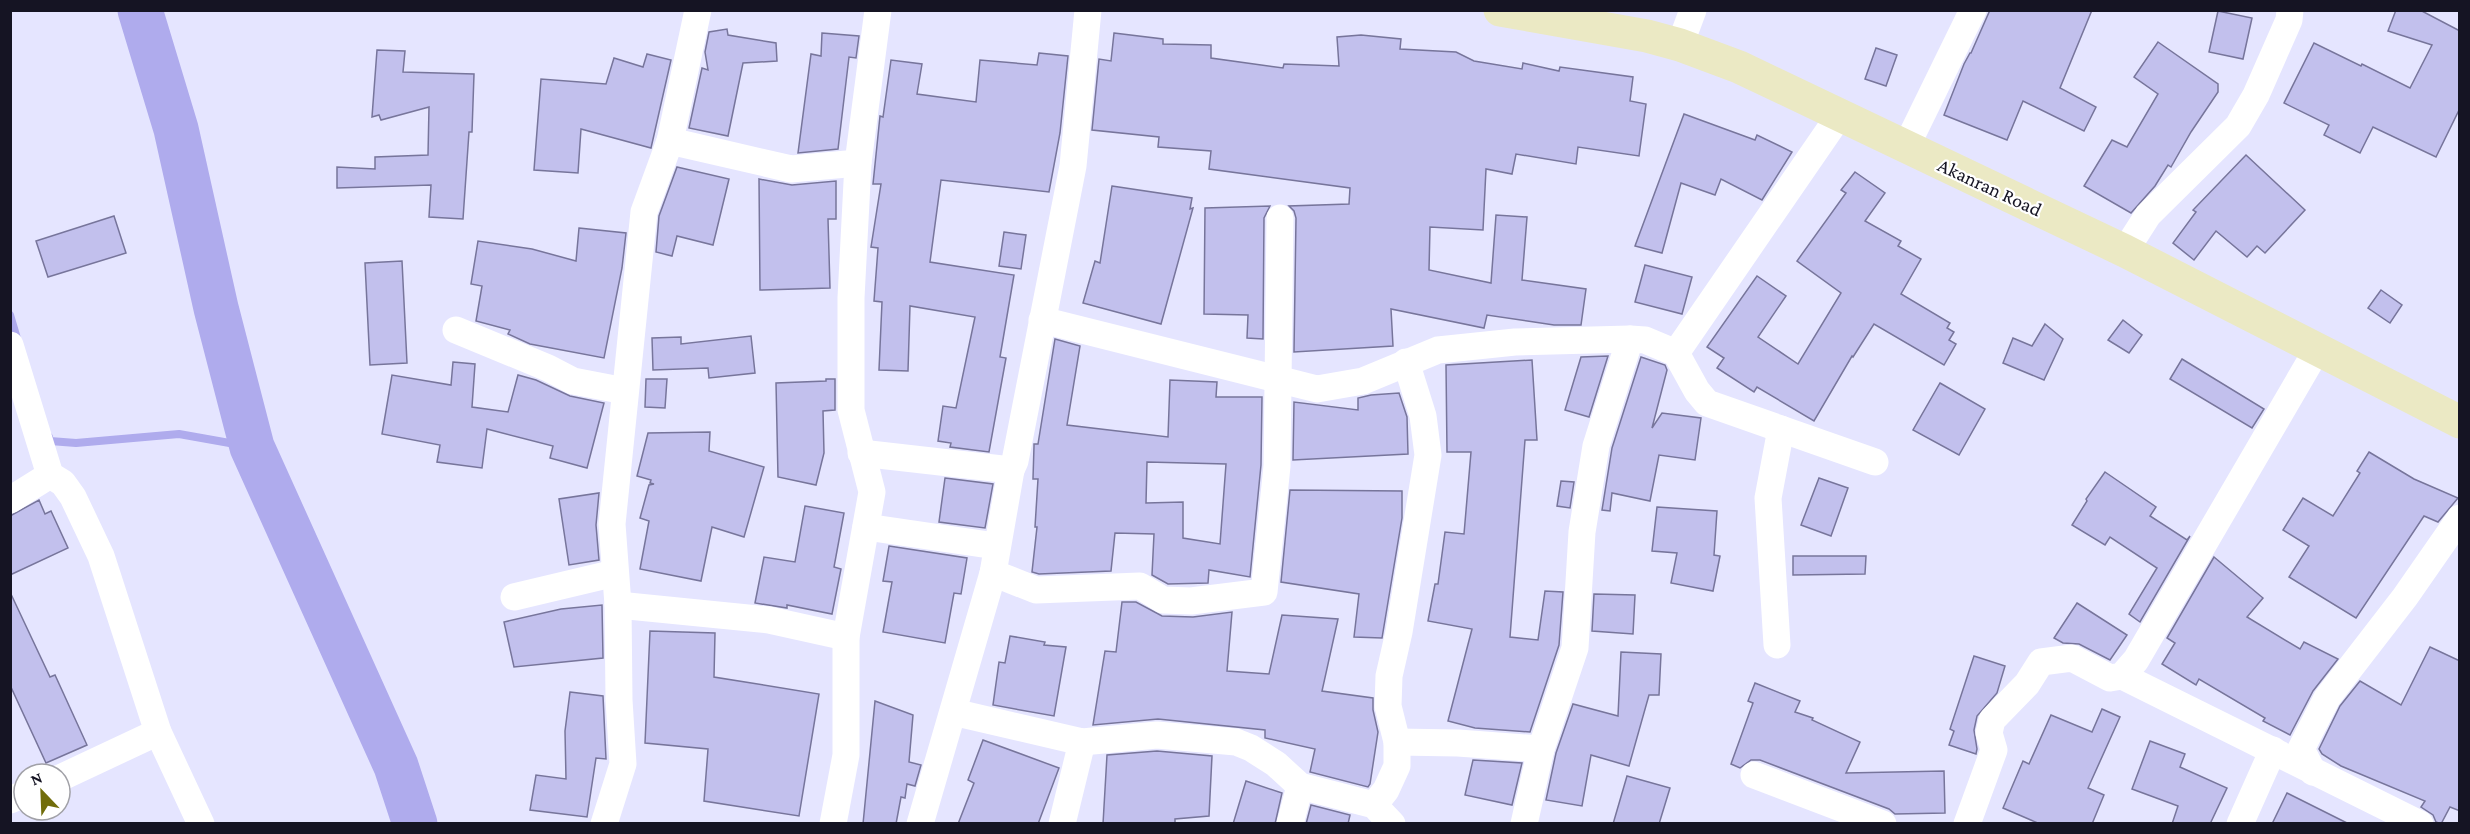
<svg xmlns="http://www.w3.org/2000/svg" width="2470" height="834" font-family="'Crimson Pro',serif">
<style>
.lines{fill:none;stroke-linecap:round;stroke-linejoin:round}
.stream{stroke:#afabed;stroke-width:8}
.river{stroke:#afabed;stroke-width:45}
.building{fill:#c2c0ed;stroke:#77759b;stroke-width:1.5;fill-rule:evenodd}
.street{stroke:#fff;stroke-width:27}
.secondary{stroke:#ebe9c4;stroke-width:33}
.labels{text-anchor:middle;stroke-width:4.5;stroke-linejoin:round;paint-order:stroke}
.street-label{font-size:20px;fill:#151423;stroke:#fff}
</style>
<rect width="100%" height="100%" fill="#e5e5ff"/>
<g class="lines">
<!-- stream -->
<g class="stream">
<path d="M10,315L18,342"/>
<path d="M49,437L50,441L76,443L179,434L252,447"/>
</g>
<!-- river -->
<path class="river" d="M140,10L176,129L216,308L252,447L396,766L415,824"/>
</g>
<!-- building -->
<g class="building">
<path d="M1990,10H2092L2060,88L2096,107L2084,131L2023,101L2007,140L1944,115L1964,64L1970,53H1971Z"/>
<path d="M2396,10H2420L2460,31V108L2436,157L2373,127L2360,153L2324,135L2329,125L2284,103L2314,43L2361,66L2362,64L2410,88L2432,45L2388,31Z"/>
<path d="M2218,11L2252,18L2243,59L2209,52Z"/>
<path d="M727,29L728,35L776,43L777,61L743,63L728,136L689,128L702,68L708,70L705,52L709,32Z"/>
<path d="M822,33L859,36L856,58L849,57L838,149L798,153L811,54L821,56Z"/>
<path d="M1114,33L1163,39V44L1211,45V58L1283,68L1284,64L1339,66L1337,37L1361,35L1401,39L1400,49L1456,52L1474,61L1522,69L1523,63L1559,71L1560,67L1633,77L1630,101L1646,104L1639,156L1578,147L1576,164L1516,154L1512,174L1486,169L1483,230L1430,227L1429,270L1491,283L1496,215L1527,217L1522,280L1586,289L1581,325H1554L1487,315L1484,328L1391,309L1393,346L1294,352L1296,218L1294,211L1289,206L1349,204L1350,188L1209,169L1211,151L1158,147L1159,137L1092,130L1099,59L1111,61Z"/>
<path d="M2158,42L2218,84V92L2191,132L2171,167L2168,165L2155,186L2131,213L2084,186L2112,140L2127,147L2158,94L2134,77Z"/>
<path d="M1876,48L1897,55L1886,86L1865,79Z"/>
<path d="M377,50L405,51L403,72L474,74L472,132H469L463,219L429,217L431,185L337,188V167L375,169V157L428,155L429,107L381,120L379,115L372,117Z"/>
<path d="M1039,53L1068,56L1060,133L1049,192L941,180L930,262L1014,275L1000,357L1006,358L989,452L950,447L951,443L938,441L943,406L956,408L975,317L910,306L908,371L879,370L882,302L874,301L878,248L871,247L881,184H873L880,116L883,117L891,60L922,64L917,94L976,102L980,60L1037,65Z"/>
<path d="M647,54L671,60L651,148L581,129L578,173L534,170L541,79L606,84L614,58L643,67Z"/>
<path d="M1684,114L1755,140L1757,135L1792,152L1762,200L1721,179L1715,195L1681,183L1662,253L1635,246Z"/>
<path d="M2246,155L2305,210L2265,253L2257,246L2247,257L2216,231L2194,260L2173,243L2196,212L2193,210Z"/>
<path d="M677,167L729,179L713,245L677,236L672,256L656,252L659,216Z"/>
<path d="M1855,172L1885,193L1865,221L1901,241L1898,246L1921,259L1901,294L1950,323L1947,328L1954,332L1949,340L1956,344L1944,365L1874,324L1853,357L1852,356L1814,421L1757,387L1754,392L1717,368L1724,358L1707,347L1757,276L1786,296L1758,337L1798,364L1841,293L1797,261L1846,193L1841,190Z"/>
<path d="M759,179L792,185L836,181V219H828L830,288L760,290Z"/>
<path d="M1112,186L1192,198L1190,209L1193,208L1161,324L1083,303L1095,261L1100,263Z"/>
<path d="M1270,206L1264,218L1263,339L1247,338L1248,315L1204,314L1205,208Z"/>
<path d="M114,216L126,253L48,277L36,241Z"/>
<path d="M579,228L626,233L622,268L604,358L530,344L508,334L510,330L476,321L482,286L471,284L478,241L532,249L576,261Z"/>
<path d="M1004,232L1026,235L1021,269L999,266Z"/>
<path d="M402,261L407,363L370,365L365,263Z"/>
<path d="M1645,265L1692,277L1682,314L1635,302Z"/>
<path d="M2381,290L2402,305L2390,323L2368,308Z"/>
<path d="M2123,320L2142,335L2129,353L2108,340Z"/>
<path d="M2045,324L2063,339L2044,380L2003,363L2013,338L2032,346Z"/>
<path d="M751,336L755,373L709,378L708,368L653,370L652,338L681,337V344Z"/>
<path d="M1055,339L1080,346L1067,425L1168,437L1170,380L1217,382L1216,397H1262L1261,465L1250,577L1209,570L1208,583L1168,584L1152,575L1154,534L1115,533L1111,571L1039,574L1032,572L1037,527H1035L1038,479H1033L1034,446V444H1038ZM1147,462L1226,464L1220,544L1183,538V502L1146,503Z"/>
<path d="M1608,356L1589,417L1565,410L1581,357Z"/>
<path d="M1641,357L1665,365L1667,370L1652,428L1662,413L1701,418L1695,460L1659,455L1650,501L1612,493L1610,511L1602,510L1612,448Z"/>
<path d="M2182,359L2264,409L2252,428L2170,379Z"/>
<path d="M1532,360L1537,440H1525L1510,637L1538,640L1545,591L1563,592L1559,645L1530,732L1475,728L1448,721L1472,629L1428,621L1435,584H1438L1445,532L1464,534L1471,452H1447L1446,365Z"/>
<path d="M453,362L475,364L472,407L508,412L518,375L536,380L570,396L604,403L587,468L550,458L553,446L487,429L482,468L437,462L440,445L382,434L392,375L451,385Z"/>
<path d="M646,379H667L665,408L645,407Z"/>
<path d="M826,379H835V410L823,411L824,453L816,485L778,477L776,383L826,381Z"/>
<path d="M1940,383L1985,409L1959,455L1913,430Z"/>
<path d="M1399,393L1407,417L1408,454L1293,460L1294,402L1358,410V398L1371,395Z"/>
<path d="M710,432L709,451L764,467L744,537L712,527L701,581L640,569L649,521L640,518L649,485L654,484L650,483L651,480L637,476L648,433Z"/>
<path d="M2369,452L2414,479L2458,498L2438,522L2424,516L2356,618L2289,577L2309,546L2283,530L2303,498L2333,516L2360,473L2357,471Z"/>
<path d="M2105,472L2156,507L2150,516L2187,540L2190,536L2140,622L2129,614L2157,568L2110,537L2105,545L2072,525L2087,501L2086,499Z"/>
<path d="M945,478L993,484L985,528L939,522Z"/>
<path d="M1819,478L1848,488L1831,536L1801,525Z"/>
<path d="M1561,481L1574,482L1570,508L1557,506Z"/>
<path d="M1290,490L1402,491V518L1382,638L1354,637L1359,594L1281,582Z"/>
<path d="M599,493L596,525L599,560L569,565L559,499Z"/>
<path d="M39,500L45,514L51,511L68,548L10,575V516Z"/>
<path d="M805,506L844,513L834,567L841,569L832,614L787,605V608L755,603L764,557L795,562Z"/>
<path d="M1657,507L1717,511L1714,555L1720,556L1713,591L1671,583L1677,553L1652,551Z"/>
<path d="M889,546L967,558L961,594L954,593L945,643L883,632L892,582L883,581Z"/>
<path d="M1793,556H1866L1865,574L1793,575Z"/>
<path d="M2214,557L2263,598L2247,617L2300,649L2304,642L2338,659L2313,691L2290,735L2263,721L2265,718L2199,679L2196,685L2162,664L2175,643L2167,638Z"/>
<path d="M10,592L50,677L55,675L87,745L46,763L10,685Z"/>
<path d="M1594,594L1635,595L1633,634L1592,631Z"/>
<path d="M1122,602H1136L1162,616L1193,617L1232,612L1227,671L1269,674L1282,615L1338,619L1322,691L1373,698V710L1378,732L1370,784L1368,787L1310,772L1315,749L1265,738V730L1158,719L1093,725L1105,651L1116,652Z"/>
<path d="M2077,603L2127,635L2110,660L2079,644L2063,643L2054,638Z"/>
<path d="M602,605L603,658L514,667L504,622L561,609Z"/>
<path d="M650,631L715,633L714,677L819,694L799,816L704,801L708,749L645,743Z"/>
<path d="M1010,636L1045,642L1044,645L1066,647L1054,716L993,705L999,662L1005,663Z"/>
<path d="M2430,647L2460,661V811L2450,807L2441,824L2436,822L2433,815L2421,807L2425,801L2341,766L2322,754L2319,749L2340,706L2360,681L2401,705Z"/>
<path d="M1621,652L1661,654L1659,695H1649L1629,766L1591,755L1582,806L1546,800L1556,753L1573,704L1618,716Z"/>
<path d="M1974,656L2005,666L1997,693L1977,716L1974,730L1977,749L1976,754L1949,745L1954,731L1950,729Z"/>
<path d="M1755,683L1800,701L1795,712L1813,718L1812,720L1860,742L1846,773L1944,771L1945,813L1895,814L1889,809L1760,760H1751L1740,768L1731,764L1753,703L1748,701Z"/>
<path d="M570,692L603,696L606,759L596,758L587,817L530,810L536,775L566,779L565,731Z"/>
<path d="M875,701L913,715L909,762L921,765L915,786L907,784L905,798L901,797L896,824H863Z"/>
<path d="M2102,709L2120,717L2088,788L2104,795L2092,824H2040L2003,808L2023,761L2029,764L2051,715L2092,732Z"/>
<path d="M983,740L1059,768L1038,824H958L974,783L968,780Z"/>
<path d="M2150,741L2185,754L2180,767L2227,788L2210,824H2172L2178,806L2132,789Z"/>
<path d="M1157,751L1212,756L1209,816L1175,819V824H1103L1107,755Z"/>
<path d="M1473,760L1522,763L1512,805L1465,795Z"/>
<path d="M1627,776L1670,788L1659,824H1613Z"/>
<path d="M1246,781L1282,793L1275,824H1233Z"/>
<path d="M2287,793L2349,824H2272Z"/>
<path d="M1311,805L1350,815L1348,824H1306Z"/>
</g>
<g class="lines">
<!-- street -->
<g class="street">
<path d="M1680,45L1693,10"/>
<path d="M670,141L791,169L858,163"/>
<path d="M1906,147L1973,10"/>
<path d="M2125,251L2148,215L2238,126L2256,95L2289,20L2290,10"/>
<path d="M1042,320L1317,389L1363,381L1438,350L1515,342L1630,339L1645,340L1676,353L1697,391L1707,403L1875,462"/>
<path d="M456,330L548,368L573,381L625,391"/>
<path d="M10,345L50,475L63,483L73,497L101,556L158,732L201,824"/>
<path d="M1676,353L1839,116"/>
<path d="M861,453L1011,470"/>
<path d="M10,500L50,475"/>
<path d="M866,527L996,546"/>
<path d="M993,573L1036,590L1140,586L1163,600L1191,601L1264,592L1277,466L1280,218"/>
<path d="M514,597L615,573"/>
<path d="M618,605L769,620L846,637"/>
<path d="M1777,645L1768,498L1781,429"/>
<path d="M2122,676L2420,824"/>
<path d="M953,712L1082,742L1157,735L1236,742L1251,748L1276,764L1300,786L1374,805L1392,824"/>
<path d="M1397,742L1458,743L1541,749"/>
<path d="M2313,772L2301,749L2327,698L2405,597L2460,518"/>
<path d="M1754,775L1883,824"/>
<path d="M60,778L158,732"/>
<path d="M10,800L24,794"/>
<path d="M1374,805L1386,790L1397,766V742L1388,706L1389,676L1399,632L1428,455L1423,416L1406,362"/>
<path d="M604,824L623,764L619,700L618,605L612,524L644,212L670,141L698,10"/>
<path d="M833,824L846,755V637L872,492L851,410V298L858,163L878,10"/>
<path d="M920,824L993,573L1011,470L1015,461L1073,166L1088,10"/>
<path d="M1062,824L1082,742"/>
<path d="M1290,824L1300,786"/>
<path d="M1524,824L1541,749L1575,648L1582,532L1596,446L1630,339"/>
<path d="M1967,824L1994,750L1989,733L1992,720L2027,684L2041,662L2072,658L2110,678L2122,676L2136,660L2318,348"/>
<path d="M2240,824L2273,750"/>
</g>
<!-- secondary -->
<path class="secondary" d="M1500,10L1647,36L1680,45L1739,67L2125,251L2460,422"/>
</g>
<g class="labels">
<!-- street labels -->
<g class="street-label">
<text transform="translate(1990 187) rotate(25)" y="7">Akanran Road</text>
</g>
</g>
<!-- border -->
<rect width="2470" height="834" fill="none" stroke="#151423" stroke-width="24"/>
<!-- north arrow -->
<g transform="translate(42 792) rotate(337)"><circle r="28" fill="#ffffff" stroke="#a1a1a7" stroke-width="1.5"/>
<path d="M0-4.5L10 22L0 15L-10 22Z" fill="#716d0b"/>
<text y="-9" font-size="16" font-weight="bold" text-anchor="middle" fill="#151423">N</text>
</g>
</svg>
